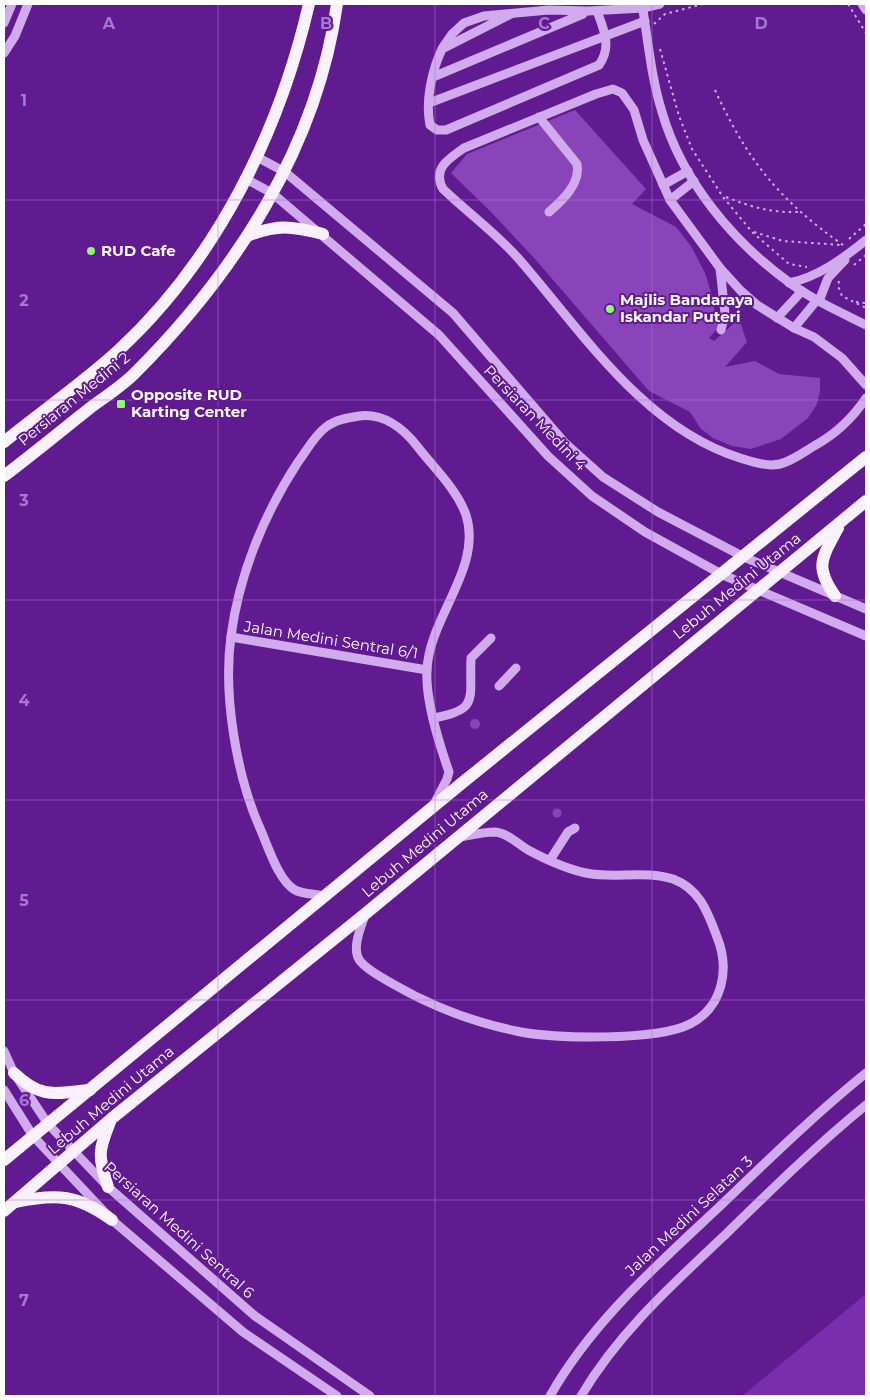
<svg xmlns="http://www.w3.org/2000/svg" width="870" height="1400" font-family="Montserrat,sans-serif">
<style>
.green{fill:#792eae}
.building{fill:#8844b8}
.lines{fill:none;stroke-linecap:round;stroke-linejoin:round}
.path{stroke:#d2aaee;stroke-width:2;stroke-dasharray:2.5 4;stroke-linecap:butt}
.minor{stroke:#d2aaee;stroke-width:9}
.major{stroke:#faf1ff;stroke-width:12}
.grid{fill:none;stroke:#a976d5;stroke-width:1;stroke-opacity:0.55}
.poi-dot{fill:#8eff67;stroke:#611b90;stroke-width:2}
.labels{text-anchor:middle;stroke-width:4;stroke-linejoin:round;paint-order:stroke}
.poi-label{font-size:15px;font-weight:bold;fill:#fff;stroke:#611b90;text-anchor:start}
.street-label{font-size:15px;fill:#fff;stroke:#611b90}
.grid-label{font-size:16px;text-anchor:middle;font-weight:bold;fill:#a976d5;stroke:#611b90;stroke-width:4;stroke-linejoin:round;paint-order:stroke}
</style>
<rect width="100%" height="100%" fill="#611b90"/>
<!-- green -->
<path class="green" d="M866,1294V1396H742Z"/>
<!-- building -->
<g class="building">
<path d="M575,110L646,189L632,204L676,227L691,246L705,273L711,292L718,328L709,338L714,341L739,319L747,342L725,367L755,361L779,374L820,378V391L817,404L808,418L781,439L751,449L732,446L713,438L701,429L690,412L649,391L535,259L491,212L451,173L467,154Z"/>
<circle cx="475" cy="724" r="5"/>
<circle cx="557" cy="813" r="4.5"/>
</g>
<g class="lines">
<!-- path -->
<g class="path">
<path d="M848,4L866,33"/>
<path d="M654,24L665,14L703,4"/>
<path d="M660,49L679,116L692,149L723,197L752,232L789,264L807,267"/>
<path d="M715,90C747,160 779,200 843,245"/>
<path d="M726,197C751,207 772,213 798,212"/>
<path d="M754,232L783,241L841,245"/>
<path d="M849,239L866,224"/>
<path d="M854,265L866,255"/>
<path d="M839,281L838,286L842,296L866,308"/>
<path d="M856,302L866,303"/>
</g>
<!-- minor -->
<g class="minor">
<path d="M642,4C648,40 651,77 662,112C682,181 733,242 790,283C813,300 840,312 866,325"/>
<path d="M862,4L866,10"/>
<path d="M511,14L442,49C432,70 425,101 430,125L437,130H446L599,65C612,47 604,30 597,11"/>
<path d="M4,23L12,4"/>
<path d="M443,47L452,34L464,23L484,16L549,10L588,11L643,8L660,4"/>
<path d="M4,53L15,36L28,4"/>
<path d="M433,77L583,14"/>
<path d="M429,103L645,21"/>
<path d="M539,117L577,164C581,183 563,200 549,212"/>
<path d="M257,157L285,172L453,313L564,442L603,477L658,512L744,557L866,609"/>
<path d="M246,179L272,193L439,335L548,456L592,496L645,532L723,575L866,636"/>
<path d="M663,185L688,171"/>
<path d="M670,200L694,181"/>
<path d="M720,268L725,314L721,330"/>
<path d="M789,283C818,277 844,258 866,240"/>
<path d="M819,301L828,278L845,260"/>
<path d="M777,318L802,291"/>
<path d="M794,328L817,300"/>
<path d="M866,385L842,358L814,337L794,328L757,305L741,291L720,268L670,200L643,140L634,110L622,93L613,89L596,94L464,148C448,159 432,169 443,189C467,212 496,233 518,258C581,330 643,428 740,458C753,462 767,467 780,464C792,461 804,452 814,446C836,434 852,419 866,398"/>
<path d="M231,637L427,670"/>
<path d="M499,686L516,668"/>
<path d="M433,718C480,710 469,699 471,658L491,638"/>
<path d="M550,860L568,832L575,828"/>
<path d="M324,896C316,894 302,894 295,890C278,881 267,843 259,826C236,773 223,694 231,636C239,575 264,514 298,462C307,450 314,436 326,427C335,420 347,418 359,416C383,413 403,428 417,446C433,467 457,489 466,515C483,568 429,617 427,670C425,700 439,743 449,772L447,779L433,806"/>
<path d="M365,915C361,927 351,949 360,961C368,971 383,978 393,984C431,1006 473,1022 516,1031C553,1039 657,1041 690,1024C723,1007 730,969 717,937C708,913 700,889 673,879C644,870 615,879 586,873C567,869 547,860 530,851C519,845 508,833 495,832C484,832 471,835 459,837"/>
<path d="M4,1051L14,1073L48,1124L108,1187L255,1316L370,1396"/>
<path d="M4,1090L33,1136L112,1220L243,1332L337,1396"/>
<path d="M550,1396C592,1322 656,1266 718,1208C766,1162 814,1115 866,1073"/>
<path d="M581,1396C619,1332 673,1284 727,1233C772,1189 817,1145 866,1105"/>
</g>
<!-- major -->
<g class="major">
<path d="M247,236C278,224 291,226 323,234"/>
<path d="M4,442C42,411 83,383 119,350C217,259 279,133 309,4"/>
<path d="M4,476C33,454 61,431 90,408C105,397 122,386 135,373C236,272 317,147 337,4"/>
<path d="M835,596C814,566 822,558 838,528"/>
<path d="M14,1073C42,1100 56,1093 90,1090"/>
<path d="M4,1160L462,783L866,457"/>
<path d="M108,1187C98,1155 98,1152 110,1122"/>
<path d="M16,1202C57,1193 78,1195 112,1220"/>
<path d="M4,1211L111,1119L365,914L866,501"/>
</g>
</g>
<!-- grid -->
<path class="grid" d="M218,4V1396M435,4V1396M652,4V1396M4,200H866M4,400H866M4,600H866M4,800H866M4,1000H866M4,1200H866"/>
<!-- markers -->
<g class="poi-dot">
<circle cx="91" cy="251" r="5"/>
<circle cx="610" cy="309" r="5"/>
<rect x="116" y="399" width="10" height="10" rx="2.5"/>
</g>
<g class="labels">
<!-- poi labels -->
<g class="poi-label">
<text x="101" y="256">RUD Cafe</text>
<text x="620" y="305">Majlis Bandaraya<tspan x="620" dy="17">Iskandar Puteri</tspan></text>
<text x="131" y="400">Opposite RUD<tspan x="131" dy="17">Karting Center</tspan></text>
</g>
<!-- street labels -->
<g class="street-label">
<text transform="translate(74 399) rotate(-39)" y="5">Persiaran Medini 2</text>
<text transform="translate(535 418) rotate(46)" y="5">Persiaran Medini 4</text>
<text transform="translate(737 586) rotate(-39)" y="5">Lebuh Medini Utama</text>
<text transform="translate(331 640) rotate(9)" y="5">Jalan Medini Sentral 6/1</text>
<text transform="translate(425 843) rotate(-40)" y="5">Lebuh Medini Utama</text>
<text transform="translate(111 1100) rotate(-40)" y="5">Lebuh Medini Utama</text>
<text transform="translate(689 1216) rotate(-43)" y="5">Jalan Medini Selatan 3</text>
<text transform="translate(179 1230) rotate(42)" y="5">Persiaran Medini Sentral 6</text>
</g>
</g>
<g class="grid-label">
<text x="109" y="29">A</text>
<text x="326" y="29">B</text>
<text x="544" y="29">C</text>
<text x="761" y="29">D</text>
<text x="24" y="106">1</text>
<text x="24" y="306">2</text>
<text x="24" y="506">3</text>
<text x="24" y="706">4</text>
<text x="24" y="906">5</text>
<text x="24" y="1106">6</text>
<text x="24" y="1306">7</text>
</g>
<!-- border -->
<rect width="870" height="1400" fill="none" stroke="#ffffff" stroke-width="10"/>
</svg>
